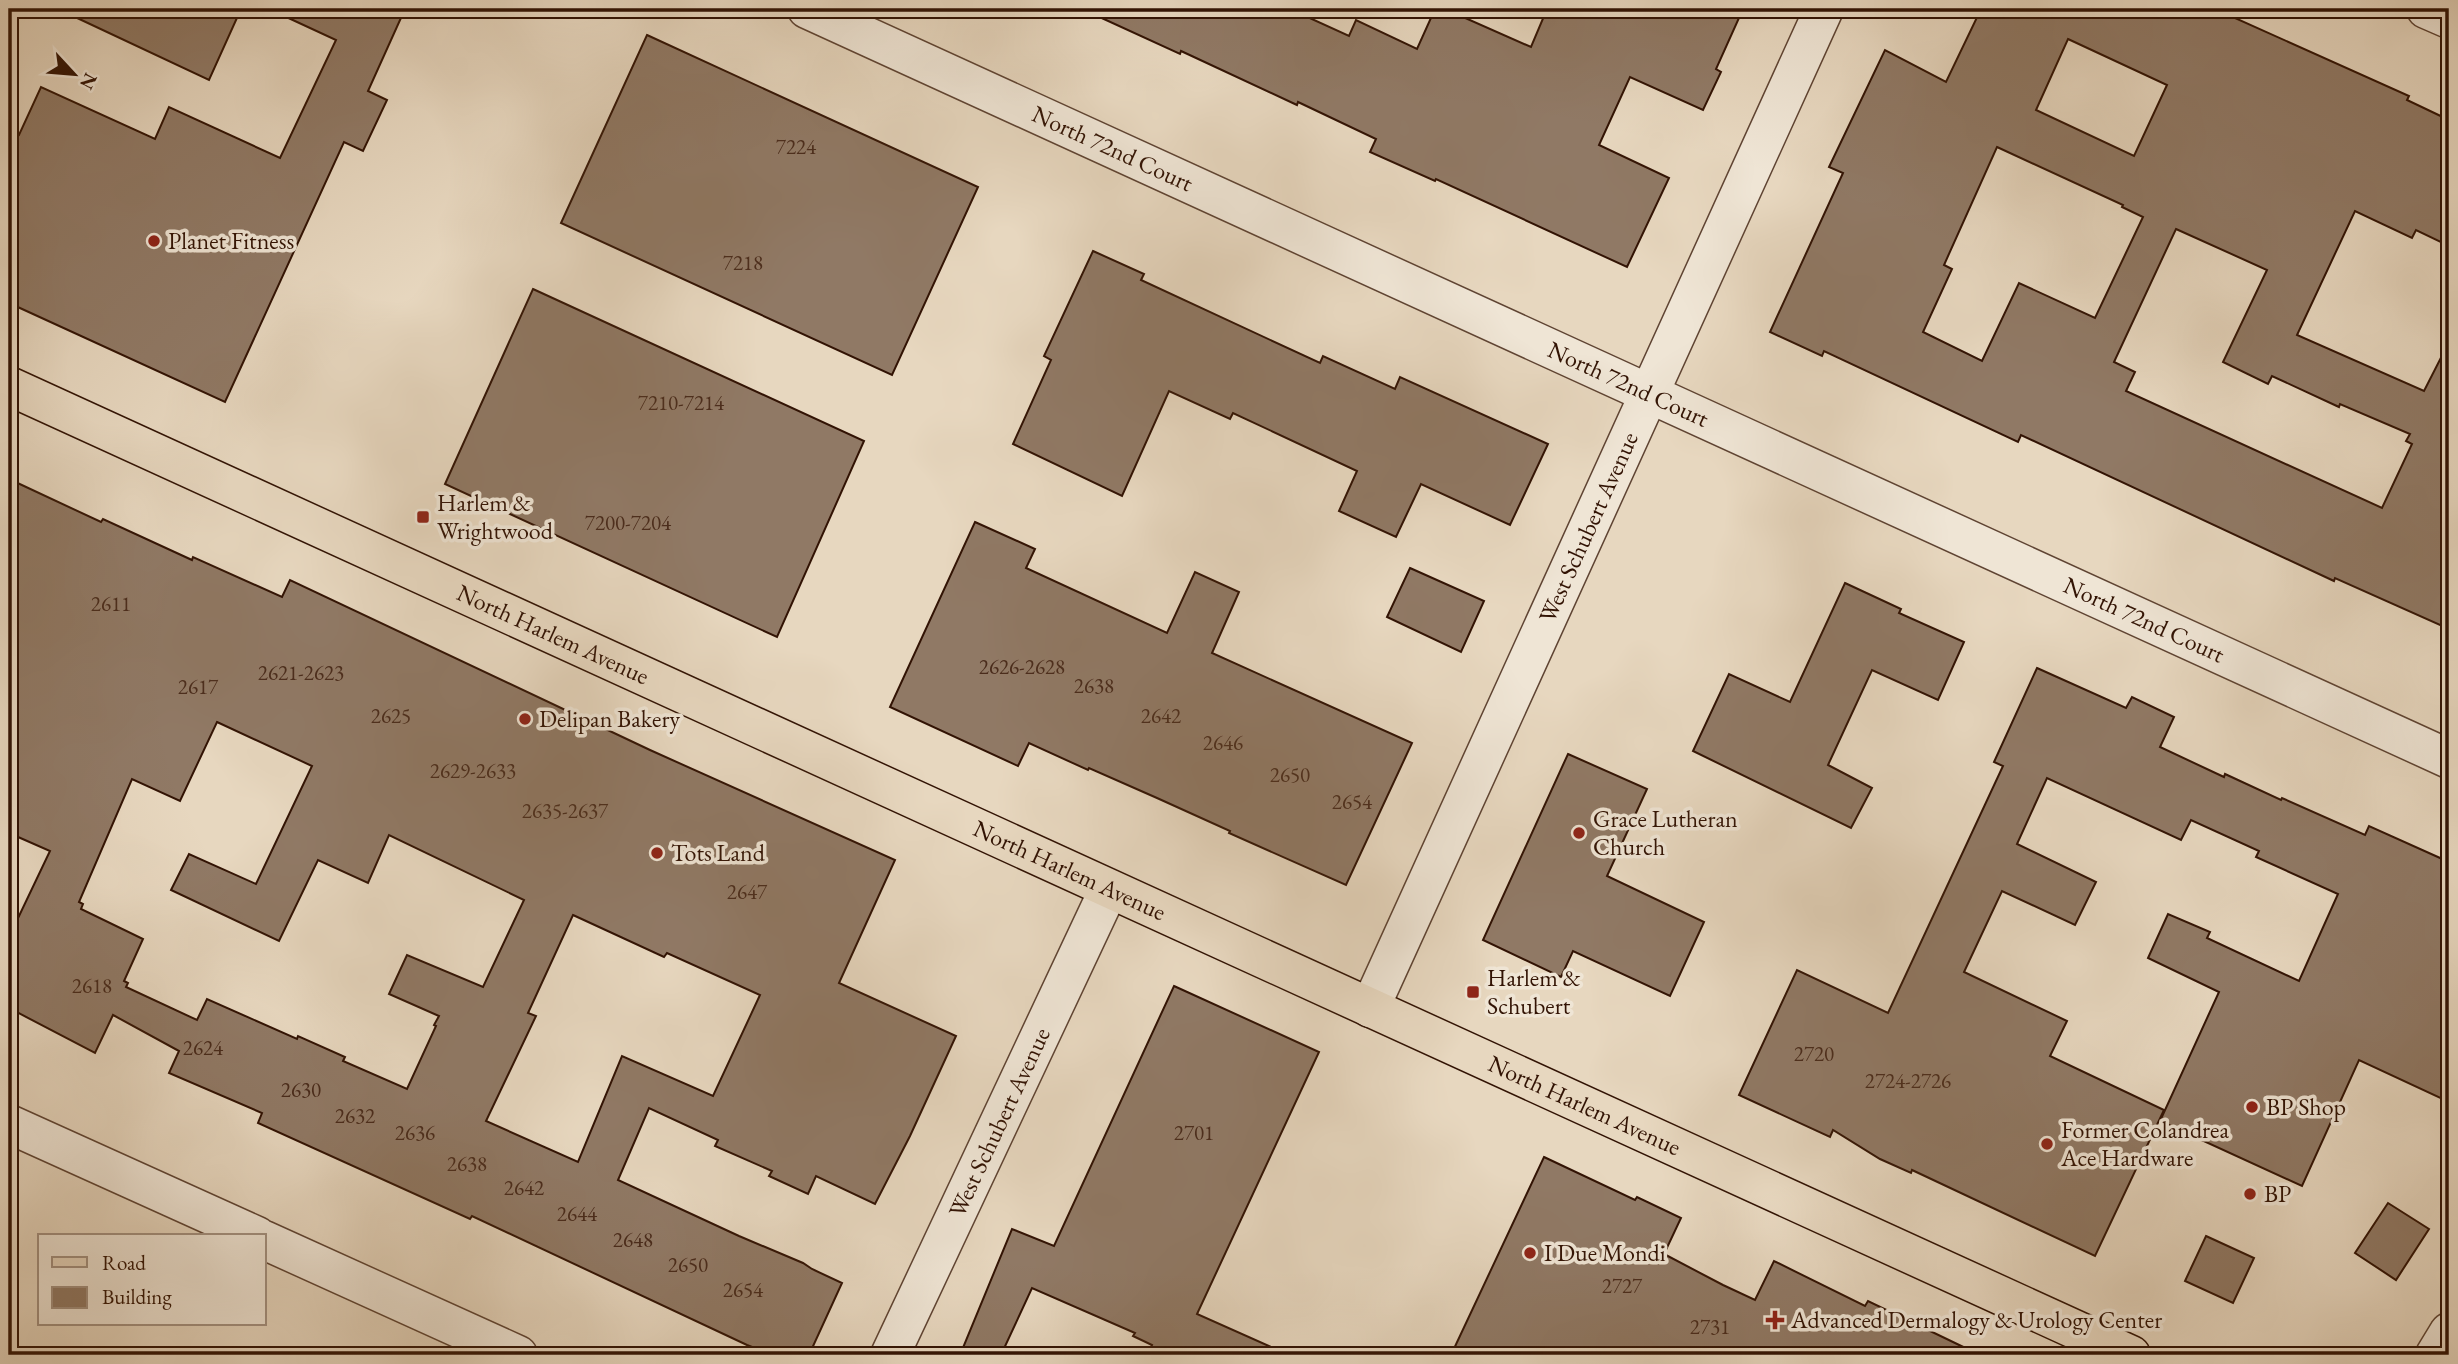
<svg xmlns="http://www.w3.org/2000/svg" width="2458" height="1364" font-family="'EB Garamond',serif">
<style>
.building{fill:#907965;stroke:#321304;stroke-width:2;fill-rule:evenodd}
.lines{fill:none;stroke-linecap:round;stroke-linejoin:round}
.minor-casing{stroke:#5f4433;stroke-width:41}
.major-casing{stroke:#321304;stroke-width:41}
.minor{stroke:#efe5d5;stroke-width:38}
.major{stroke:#e7d7bf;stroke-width:38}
.poi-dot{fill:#8f2418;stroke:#efe5d5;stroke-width:2.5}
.labels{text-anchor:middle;stroke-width:7;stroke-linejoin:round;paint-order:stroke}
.number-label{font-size:21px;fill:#4a2c1c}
.street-label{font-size:24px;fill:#321304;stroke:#efe5d5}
.poi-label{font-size:24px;fill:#321304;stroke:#efe5d5;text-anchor:start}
</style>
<rect width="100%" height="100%" fill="#e7d7bf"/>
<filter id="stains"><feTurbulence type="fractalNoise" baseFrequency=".00286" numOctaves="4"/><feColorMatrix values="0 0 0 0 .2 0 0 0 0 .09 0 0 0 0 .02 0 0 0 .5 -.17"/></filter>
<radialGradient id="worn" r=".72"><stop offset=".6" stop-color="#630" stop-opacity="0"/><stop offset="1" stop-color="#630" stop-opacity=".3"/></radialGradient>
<!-- building -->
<g class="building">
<path d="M58,9H241L209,80Z"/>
<path d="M269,9H405L368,91L387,100L363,151L344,142L225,402L9,303V130L19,135L41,87L155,139L169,107L280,158L336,40Z"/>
<path d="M1082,9H1290L1349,36L1356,20L1417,49L1435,9H1445L1531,47L1547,9H1743L1716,69L1721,72L1703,110L1630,77L1599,145L1669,178L1627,267L1436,179L1435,181L1370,152L1376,139L1298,102L1297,105L1181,51L1180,54Z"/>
<path d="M1981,9H2215L2409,96L2407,100L2449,120V246L2416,230L2412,238L2355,211L2297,335L2424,391L2449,342V629L2335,578L2334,581L2021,435L2018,442L1824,351L1822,356L1770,332L1843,173L1829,167L1885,50L1946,82ZM2068,39L2167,85L2134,156L2036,110ZM1997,147L2123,205L2122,207L2143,217L2095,318L2019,283L1982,361L1923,332L1952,269L1944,265ZM2176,229L2267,270L2223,362L2268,384L2272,376L2339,407L2340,404L2410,434L2406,441L2412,444L2382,508L2126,391L2135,372L2114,362Z"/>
<path d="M647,35L978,187L892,375L561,223Z"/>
<path d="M1093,251L1144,274L1141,280L1320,363L1323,356L1395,389L1400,377L1548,444L1510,525L1421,484L1396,537L1339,511L1357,471L1233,413L1230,419L1169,391L1122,496L1013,444L1051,360L1044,356Z"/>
<path d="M533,289L864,441L777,637L445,484Z"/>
<path d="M9,479L101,522L103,519L192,560L193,557L282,597L290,580L650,750L895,860L839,983L956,1036L910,1136L875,1204L816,1176L808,1194L769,1176L772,1171L715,1146L718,1140L649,1108L618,1180L739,1236L803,1263L812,1269L842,1283L809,1355H773L747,1345L472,1216L470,1219L258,1123L262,1113L169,1073L179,1051L113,1015L95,1053L9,1008V937L50,851L9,833ZM217,722L312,766L256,884L189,854L171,890L279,941L318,860L368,883L389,835L524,900L483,987L407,955L389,994L439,1016L434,1025L436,1026L407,1089L343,1061L345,1057L298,1036L297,1039L207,999L197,1020L126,987L128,983L124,981L143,939L81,909L83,904L79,902L132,779L180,801ZM573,915L664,957L667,953L760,995L713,1096L622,1056L578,1162L486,1121L536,1016L528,1013Z"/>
<path d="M975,522L1035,549L1026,568L1167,633L1195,572L1239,592L1212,653L1412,743L1346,885L1229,833L1230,831L1157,798L1089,768L1088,770L1029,743L1018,766L890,707Z"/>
<path d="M1410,568L1484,601L1461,652L1387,617Z"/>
<path d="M1845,583L1901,609L1899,613L1964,642L1938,700L1872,670L1828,765L1872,788L1851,828L1693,751L1729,674L1790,702Z"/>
<path d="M2037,668L2126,708L2132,697L2174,717L2160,747L2224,777L2225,774L2281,800L2282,798L2365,835L2369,826L2449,862V1102L2359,1060L2302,1186L2160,1121L2219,992L2148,958L2168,914L2210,932L2207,938L2299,981L2338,894L2256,857L2259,851L2191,820L2181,840L2047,778L2017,844L2096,882L2075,925L2002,891L1964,972L2067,1021L2050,1056L2164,1110L2095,1256L1912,1170L1911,1173L1880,1159L1833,1130L1830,1137L1739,1095L1797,970L1888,1013L2003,766L1994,762Z"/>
<path d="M1568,754L1647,789L1607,876L1704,922L1670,996L1573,951L1561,977L1483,940Z"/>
<path d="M1174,986L1319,1052L1197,1314L1289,1355H1147L1152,1345L1133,1336L1135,1333L1032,1288L1001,1355H960L1012,1229L1054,1246Z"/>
<path d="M1544,1157L1635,1200L1637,1197L1681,1218L1664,1254L1723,1285L1755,1300L1774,1261L1865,1306L1868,1301L1980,1355H1451Z"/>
<path d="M2388,1203L2429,1229L2396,1280L2355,1253Z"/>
<path d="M2206,1236L2254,1258L2233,1303L2185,1281Z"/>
</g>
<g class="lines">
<!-- minor casing -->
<g class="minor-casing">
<g id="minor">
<path id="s1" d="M807,9L2449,759"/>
<path d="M2426,9L2449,19"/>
<path id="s2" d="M1370,1008L1824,9"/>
<path d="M9,1124L257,1236"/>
<path d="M264,1240L518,1355"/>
<path id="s3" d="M890,1355L1109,889"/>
<path d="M2435,1355L2449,1332"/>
</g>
</g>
<!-- major casing -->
<g class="major-casing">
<g id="major">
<path id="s4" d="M9,386L2131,1355"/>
</g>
</g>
<!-- minor -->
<use href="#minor" class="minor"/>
<!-- major -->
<use href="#major" class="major"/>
</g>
<!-- markers -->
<g class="poi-dot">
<circle cx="154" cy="241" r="7"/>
<rect x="416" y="510" width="14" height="14" rx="3.5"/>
<circle cx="525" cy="719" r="7"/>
<circle cx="1579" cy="833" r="7"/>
<circle cx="657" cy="853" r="7"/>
<rect x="1466" y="985" width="14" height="14" rx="3.5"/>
<circle cx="2252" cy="1107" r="7"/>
<circle cx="2047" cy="1144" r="7"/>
<circle cx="2250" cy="1194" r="7"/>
<circle cx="1530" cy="1253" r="7"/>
<path d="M1771.5 1309.5h7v7h7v7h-7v7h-7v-7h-7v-7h7z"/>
</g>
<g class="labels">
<!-- number labels -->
<g class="number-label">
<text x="796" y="154">7224</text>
<text x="743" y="270">7218</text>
<text x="681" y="410">7210-7214</text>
<text x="628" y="530">7200-7204</text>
<text x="111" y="611">2611</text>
<text x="1022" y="674">2626-2628</text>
<text x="301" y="680">2621-2623</text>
<text x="1094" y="693">2638</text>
<text x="198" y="694">2617</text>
<text x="391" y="723">2625</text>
<text x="1161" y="723">2642</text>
<text x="1223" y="750">2646</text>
<text x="473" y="778">2629-2633</text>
<text x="1290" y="782">2650</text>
<text x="1352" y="809">2654</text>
<text x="565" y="818">2635-2637</text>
<text x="747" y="899">2647</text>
<text x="92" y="993">2618</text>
<text x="203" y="1055">2624</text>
<text x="1814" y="1061">2720</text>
<text x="1908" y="1088">2724-2726</text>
<text x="301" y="1097">2630</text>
<text x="355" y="1123">2632</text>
<text x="415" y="1140">2636</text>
<text x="1194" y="1140">2701</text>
<text x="467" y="1171">2638</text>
<text x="524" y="1195">2642</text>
<text x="577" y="1221">2644</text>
<text x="633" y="1247">2648</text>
<text x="688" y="1272">2650</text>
<text x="1622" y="1293">2727</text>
<text x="743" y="1297">2654</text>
<text x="1710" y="1334">2731</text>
</g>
<!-- street labels -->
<g class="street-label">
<text dy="8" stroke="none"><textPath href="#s1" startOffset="336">North 72nd Court</textPath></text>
<text dy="8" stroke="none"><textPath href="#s1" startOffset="903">North 72nd Court</textPath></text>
<text dy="8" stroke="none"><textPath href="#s2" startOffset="528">West Schubert Avenue</textPath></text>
<text dy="8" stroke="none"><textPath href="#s1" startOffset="1470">North 72nd Court</textPath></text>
<text dy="8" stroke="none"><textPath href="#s4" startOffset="598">North Harlem Avenue</textPath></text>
<text dy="8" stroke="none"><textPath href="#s4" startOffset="1166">North Harlem Avenue</textPath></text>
<text dy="8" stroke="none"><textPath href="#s4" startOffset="1732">North Harlem Avenue</textPath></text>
<text dy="8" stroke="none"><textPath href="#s3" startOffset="257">West Schubert Avenue</textPath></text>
</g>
<!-- poi labels -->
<g class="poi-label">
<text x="168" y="249">Planet Fitness</text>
<text x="437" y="511">Harlem &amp;<tspan x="437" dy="28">Wrightwood</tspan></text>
<text x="539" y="727">Delipan Bakery</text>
<text x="1593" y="827">Grace Lutheran<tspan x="1593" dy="28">Church</tspan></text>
<text x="671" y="861">Tots Land</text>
<text x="1487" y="986">Harlem &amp;<tspan x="1487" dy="28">Schubert</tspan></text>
<text x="2266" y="1115">BP Shop</text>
<text x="2061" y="1138">Former Colandrea<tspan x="2061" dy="28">Ace Hardware</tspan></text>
<text x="2264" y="1202">BP</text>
<text x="1544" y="1261">I Due Mondi</text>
<text x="1791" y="1328">Advanced Dermalogy &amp; Urology Center</text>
</g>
</g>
<!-- margin -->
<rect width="2458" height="1364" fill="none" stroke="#e7d7bf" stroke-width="35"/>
<rect x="10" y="10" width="2437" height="1343" fill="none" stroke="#321304" stroke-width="3.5"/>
<rect x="18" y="18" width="2423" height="1329" fill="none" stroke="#321304" stroke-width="2"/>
<!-- legend -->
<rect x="38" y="1234" width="228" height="91" fill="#efe5d5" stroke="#a39181" stroke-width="2"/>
<rect x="52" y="1257" width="35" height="10" fill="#e7d7bf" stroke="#a39181" stroke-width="2"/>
<text x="102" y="1270" font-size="21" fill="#321304">Road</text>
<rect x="52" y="1287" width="35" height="21" fill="#907965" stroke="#a39181" stroke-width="2"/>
<text x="102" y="1304" font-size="21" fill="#321304">Building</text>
<!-- north arrow -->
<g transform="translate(74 74) rotate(116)" stroke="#efe5d5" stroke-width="5" paint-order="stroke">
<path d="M0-5L12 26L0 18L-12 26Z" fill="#321304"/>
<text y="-10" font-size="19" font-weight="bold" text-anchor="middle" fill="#321304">N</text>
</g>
<rect width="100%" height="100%" filter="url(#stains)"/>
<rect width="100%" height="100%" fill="url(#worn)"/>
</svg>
